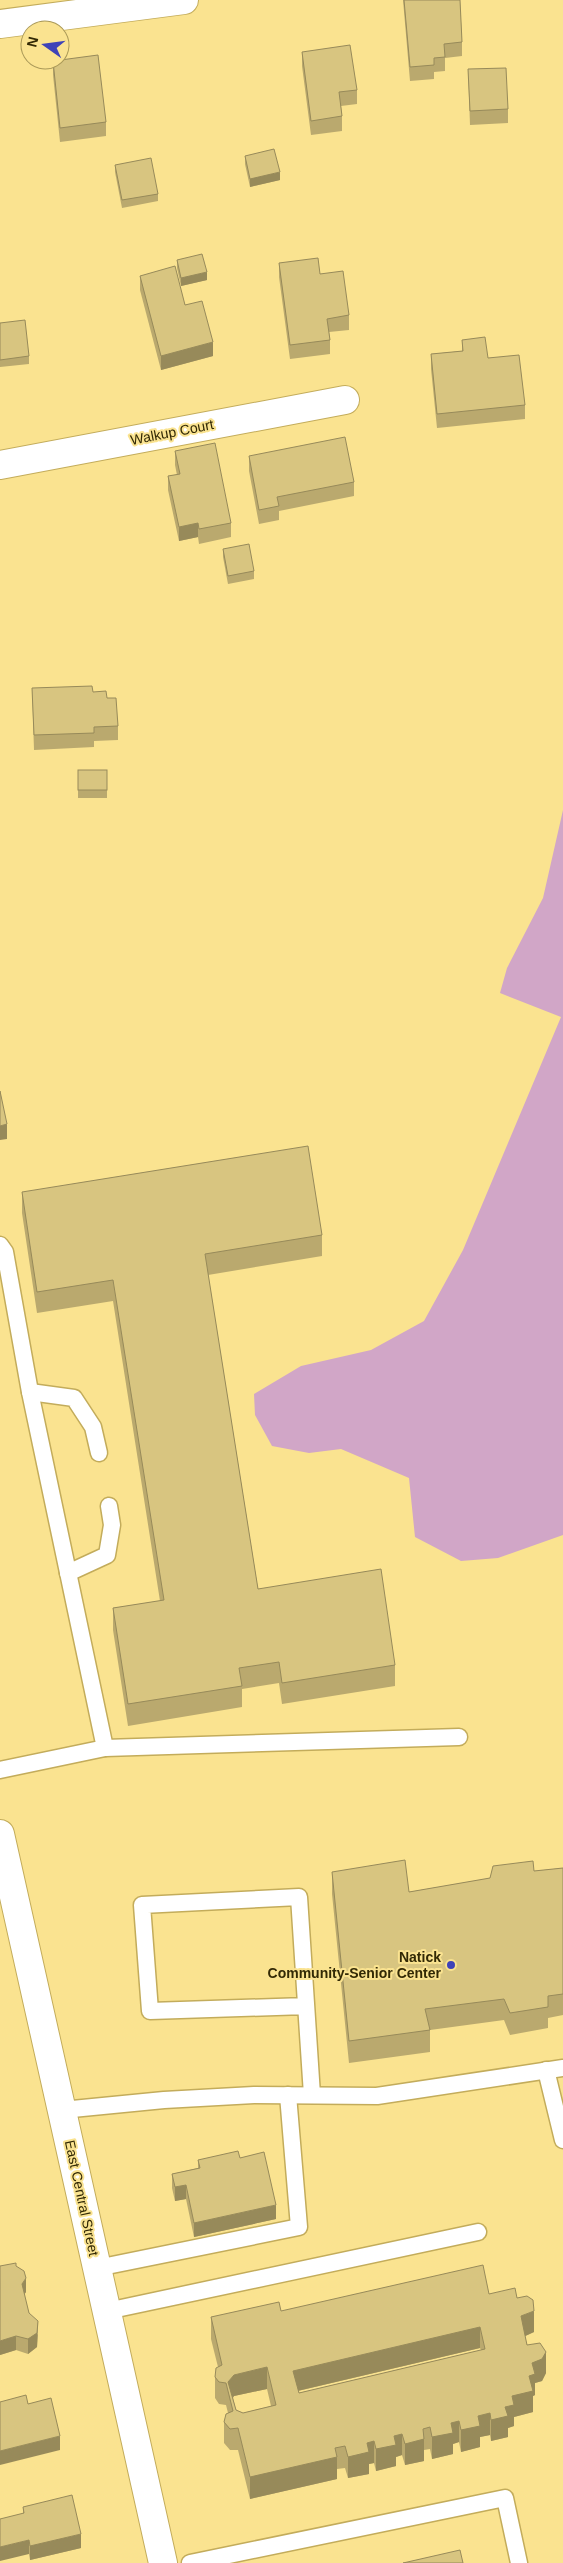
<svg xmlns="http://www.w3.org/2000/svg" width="563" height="2563" font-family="Helvetica,sans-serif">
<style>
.green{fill:#d1a6c7}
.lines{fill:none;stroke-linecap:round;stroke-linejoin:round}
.service-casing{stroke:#c3ac5b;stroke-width:19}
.minor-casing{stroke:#c3ac5b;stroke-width:30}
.secondary-casing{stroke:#c3ac5b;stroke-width:30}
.service{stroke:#fff;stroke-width:16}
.minor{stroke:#fff;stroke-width:28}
.secondary{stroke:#fff;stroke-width:28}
.wall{fill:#baa96e;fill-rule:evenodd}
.shaded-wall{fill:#978a5a}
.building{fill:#d8c580;stroke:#978a5a;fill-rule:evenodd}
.poi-dot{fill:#3e43b8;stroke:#fae390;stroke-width:2}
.labels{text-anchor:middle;stroke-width:4;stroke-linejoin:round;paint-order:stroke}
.street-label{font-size:14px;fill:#322905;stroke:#fae390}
.poi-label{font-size:14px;font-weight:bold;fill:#322905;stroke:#fae390;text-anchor:end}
</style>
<rect width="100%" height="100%" fill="#fae390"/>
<!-- green -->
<path class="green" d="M563,810V1535L498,1558L461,1561L415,1537L409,1478L341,1449L309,1453L272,1446L255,1415L254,1394L301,1366L371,1350L424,1321L463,1250L561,1017L500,993L507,968L543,898Z"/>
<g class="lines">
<!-- service casing -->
<g class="service-casing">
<g id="service">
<path d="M0,1245L5,1252L30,1392L105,1748L0,1770"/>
<path d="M30,1392L74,1398L93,1427L99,1453"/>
<path d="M68,1573L107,1555L112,1525L109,1506"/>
<path d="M105,1748L459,1737"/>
<path d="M306,2006L150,2011L142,1905L299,1897L312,2095"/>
<path d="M546,2070L563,2140"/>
<path d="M62,2110L164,2100L254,2095L377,2096L563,2068"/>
<path d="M97,2268L299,2227L288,2095"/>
<path d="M107,2311L478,2232"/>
<path d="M190,2563L505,2498L519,2563"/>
</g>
</g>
<!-- minor casing -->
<g class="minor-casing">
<g id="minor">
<path d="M0,24L184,0"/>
<path d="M0,465L345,400"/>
</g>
</g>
<!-- secondary casing -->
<g class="secondary-casing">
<path id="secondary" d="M0,1834L163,2563"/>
</g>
<!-- service -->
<use href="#service" class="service"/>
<!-- minor -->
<use href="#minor" class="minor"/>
<!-- secondary -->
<use href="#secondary" class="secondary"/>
</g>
<!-- wall -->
<g class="wall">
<path d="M403,0H460L462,42V56L445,58V71L434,72V79L410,81Z"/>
<path d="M302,52L357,90V104L341,106L342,116V131L311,135L302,66Z"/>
<path d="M53,61L106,122V136L60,142L53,75Z"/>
<path d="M468,69L508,109V123L470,125Z"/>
<path d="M245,156L280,180L250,187L245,164Z"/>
<path d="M115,165L158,194V201L122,208L115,172Z"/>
<path d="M177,260L207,280L181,286L177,268Z"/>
<path d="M279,263L320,274L349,315V330L329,332L330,340V354L290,359L279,277Z"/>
<path d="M140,276L185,305L213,356L161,370L140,290Z"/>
<path d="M0,323L29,356V364L0,367Z"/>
<path d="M462,340L488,358L525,405V419L437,428L431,369V354L462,351Z"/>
<path d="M175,451L231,523V537L199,544L198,537L179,541L168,490V476L177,475L175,465Z"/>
<path d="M249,456L354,482V496L279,511V520L259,524L249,471Z"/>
<path d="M223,549L254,571V579L228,584L223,557Z"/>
<path d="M32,688L93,692L107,698L118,726V740L94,741V747L34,750Z"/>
<rect x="78" y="770" width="29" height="28"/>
<path d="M22,1192L322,1235V1256L208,1275L258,1589L395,1665V1686L282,1704L279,1683L242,1689V1707L128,1726L113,1630V1608L160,1601L113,1301L37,1313L22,1213Z"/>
<path d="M563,1868V2015L548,2018V2028L510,2035L504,2020L430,2030V2052L349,2063L332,1894V1872L409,1892L534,1871Z"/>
<path d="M240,2158L276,2219L194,2237L186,2199L175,2201L172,2188V2174L198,2168V2160Z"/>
<path d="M16,2266L26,2292L24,2294L29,2313L38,2335L37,2347L28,2354L16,2350L0,2355Z"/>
<path d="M489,2294L517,2298L534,2332L525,2336L527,2345L546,2373L542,2381L535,2383V2395L533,2396V2412L514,2417V2426L508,2428V2437L491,2441L490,2435L480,2437V2447L461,2452L459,2442L453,2444V2454L432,2459L430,2449L424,2450V2461L405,2465L402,2455L396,2457V2466L376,2471L374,2463L369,2464V2474L348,2478L345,2468L337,2469V2479L250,2499L238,2450H230L224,2443V2422L228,2413L226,2405L219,2404L215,2398V2377L218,2367L211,2339V2317ZM480,2348L481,2350L299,2393L298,2391ZM267,2389L271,2406L243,2413L236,2410L233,2398L234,2396Z"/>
<path d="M23,2507L81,2548L30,2560L29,2554L23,2514Z"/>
</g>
<!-- shaded-wall -->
<g class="shaded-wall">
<path d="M280,172V180L250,187V179Z"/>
<path d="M207,272V280L181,286V278Z"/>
<path d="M213,342V356L161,370V356Z"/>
<path d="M198,523V537L179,541V527Z"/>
<path d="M7,1124V1139L0,1140V1126Z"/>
<path d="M186,2185V2199L175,2201V2187Z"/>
<path d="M276,2205V2219L194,2237V2223Z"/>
<path d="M26,2278V2292L22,2298V2284Z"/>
<path d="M534,2311V2332L521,2338V2316Z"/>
<path d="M38,2321L37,2347L28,2354V2339Z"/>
<path d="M480,2327V2348L293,2392V2371Z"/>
<path d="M16,2336V2350L0,2355V2341Z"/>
<path d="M546,2352V2373L542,2381L535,2383V2395L533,2396V2412L514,2417V2426L508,2428V2437L491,2441V2420L505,2407L512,2396L529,2376L532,2363Z"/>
<path d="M267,2367V2389L234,2396L230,2401L228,2382L234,2375Z"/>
<path d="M490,2413V2435L480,2437V2447L461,2452V2430L478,2416Z"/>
<path d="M459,2421V2442L453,2444V2454L432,2459V2437L451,2423Z"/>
<path d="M402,2434V2455L396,2457V2466L376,2471V2449L394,2436Z"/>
<path d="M60,2436V2450L0,2465V2451Z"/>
<path d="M424,2439V2461L405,2465V2444Z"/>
<path d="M374,2441V2463L369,2464V2474L348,2478V2457L367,2443Z"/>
<path d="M337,2457V2479L250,2499V2477Z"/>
<path d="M81,2534V2548L30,2560V2546Z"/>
<path d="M29,2540V2554L0,2561V2547Z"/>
</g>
<!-- building -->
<g class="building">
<path d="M404,0H460L462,42L444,44L445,57L434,58V65L410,67Z"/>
<path d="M350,45L357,90L339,92L342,116L311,121L302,52Z"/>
<path d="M98,55L106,122L60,128L53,61Z"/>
<path d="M506,68L508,109L470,111L468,69Z"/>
<path d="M274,149L280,172L250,179L245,156Z"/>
<path d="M151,158L158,194L122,200L115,165Z"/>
<path d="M202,254L207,272L181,278L177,260Z"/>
<path d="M318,258L320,274L343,271L349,315L327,319L330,340L290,345L279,263Z"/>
<path d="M175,266L185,305L202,301L213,342L161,356L140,276Z"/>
<path d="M25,320L29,356L0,360V323Z"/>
<path d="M485,337L488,358L519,355L525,405L437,414L431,354L463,351L462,340Z"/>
<path d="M345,437L354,482L277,497L279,506L259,510L249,456Z"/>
<path d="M215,443L231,523L199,529L198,523L179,527L168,476L180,474L175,451Z"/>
<path d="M249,544L254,571L228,576L223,549Z"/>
<path d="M92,686L93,692L106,691L107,698H116L118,726L94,727V733L34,735L32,688Z"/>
<rect x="78" y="770" width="29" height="20"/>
<path d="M0,1091L7,1124L0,1126Z"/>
<path d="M308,1146L322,1235L205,1254L258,1589L381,1569L395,1665L282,1683L279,1662L239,1668L242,1686L128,1704L113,1608L164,1600L113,1280L37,1292L22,1192Z"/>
<path d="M405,1860L409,1892L490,1878L493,1866L533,1861L534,1871L563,1868V1994L548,1996V2007L510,2013L504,1999L425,2009L430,2030L349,2041L332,1872Z"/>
<path d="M238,2151L240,2158L264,2152L276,2205L194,2223L186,2185L175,2187L172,2174L200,2168L198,2160Z"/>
<path d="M16,2263V2266L24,2271L26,2278L22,2284L29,2313L38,2321L37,2333L28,2339L16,2336L0,2341V2266Z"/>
<path d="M483,2265L489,2294L515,2288L517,2298L527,2296L533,2300L534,2311L521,2316L527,2345L540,2343L546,2352L542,2359L532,2363L535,2374L529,2376L533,2391L512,2396L514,2405L505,2407L508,2416L491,2420L490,2413L478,2416L480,2426L461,2430L459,2421L451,2423L453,2433L432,2437L430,2427L423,2429L424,2439L405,2444L402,2434L394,2436L396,2445L376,2449L374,2441L367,2443L369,2452L348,2457L345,2446L335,2448L337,2457L250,2477L238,2428L230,2429L224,2422L226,2414L233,2411L226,2383L219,2382L215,2377L216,2368L222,2365L211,2317L279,2302L281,2311ZM480,2327L485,2349L299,2393L293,2371ZM267,2367L276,2405L243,2413L236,2410L228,2382L234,2375Z"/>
<path d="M26,2395L28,2404L51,2398L60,2436L0,2451V2402Z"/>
<path d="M72,2495L81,2534L30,2546L29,2540L0,2547V2519L24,2513L23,2507Z"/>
<path d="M460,2550L463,2563H403Z"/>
</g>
<!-- markers -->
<circle class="poi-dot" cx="451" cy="1965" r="5"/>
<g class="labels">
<!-- street labels -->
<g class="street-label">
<text transform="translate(172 432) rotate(-11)" y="5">Walkup Court</text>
<text transform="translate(82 2198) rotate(78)" y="5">East Central Street</text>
</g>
<!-- poi labels -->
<g class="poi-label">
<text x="441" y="1962">Natick<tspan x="441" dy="16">Community-Senior Center</tspan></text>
</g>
</g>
<!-- north arrow -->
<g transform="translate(45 45) rotate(284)"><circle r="24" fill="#fae390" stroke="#aa9958"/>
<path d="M0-4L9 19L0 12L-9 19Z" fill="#3e43b8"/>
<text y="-8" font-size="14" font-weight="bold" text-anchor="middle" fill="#322905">N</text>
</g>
</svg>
